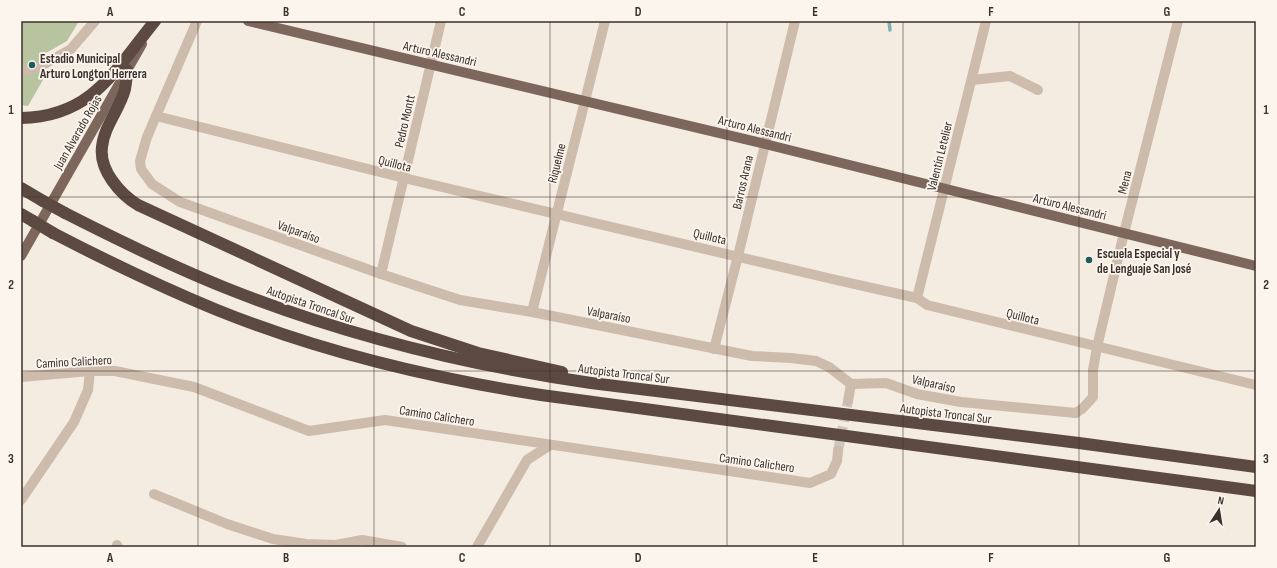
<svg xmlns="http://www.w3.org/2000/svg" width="1277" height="568" font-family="'Sofia Sans Condensed',sans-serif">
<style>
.garden{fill:#b8c4a0}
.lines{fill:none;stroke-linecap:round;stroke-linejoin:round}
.stream{stroke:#7fb0b2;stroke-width:3.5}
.minor-tunnel{stroke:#cfc6bd;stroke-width:10;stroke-dasharray:10 5;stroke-linecap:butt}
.minor{stroke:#cdbbac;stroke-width:10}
.major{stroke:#7d675c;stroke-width:10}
.highway{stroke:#5c4a42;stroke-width:12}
.highway-bridge{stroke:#5c4a42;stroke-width:12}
.grid{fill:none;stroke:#3b302b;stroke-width:1;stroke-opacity:0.55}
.poi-dot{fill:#1f5a5e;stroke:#fbf5ee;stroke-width:1.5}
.labels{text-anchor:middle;stroke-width:3.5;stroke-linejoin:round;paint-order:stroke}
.street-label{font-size:13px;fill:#3b302b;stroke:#fbf5ee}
.poi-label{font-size:13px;font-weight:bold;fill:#3b302b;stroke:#fbf5ee;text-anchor:start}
.neatline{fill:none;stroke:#3b302b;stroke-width:1.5}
.grid-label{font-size:13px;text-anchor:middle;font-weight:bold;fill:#3b302b}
</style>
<rect width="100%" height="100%" fill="#f4ebe1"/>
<!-- garden -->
<path class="garden" d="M21,21H79L67,41L39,57L47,73L28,106L21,105Z"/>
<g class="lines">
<!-- stream -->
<path class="stream" d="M889,21L890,30"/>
<!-- minor-tunnel -->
<path class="minor-tunnel" d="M838,451L848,401"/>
<!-- minor -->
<g class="minor">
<path d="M197,21L147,137L140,161L141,169L152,184L180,202L381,274L460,300L532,312L752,356L791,358L816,361L829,367L851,384L886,383L917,394L961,402L1076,413L1083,408L1093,397V370L1097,347L1124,233L1178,21"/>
<path d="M21,72L41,66L71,49L95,21"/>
<path d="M972,80L1010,76L1038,90"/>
<path d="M156,116L404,178L832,279L917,298L927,305L1256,385"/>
<path d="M381,274L441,21"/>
<path d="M917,298L986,21"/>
<path d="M532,312L605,21"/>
<path d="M714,349L738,256L795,21"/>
<path d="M21,377L90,371H115L194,387L309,431L385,420L810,483L831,474L837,461L838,451"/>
<path d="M848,401L851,384"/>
<path d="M154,494L227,524L273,539L306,544L336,545L362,540L402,547"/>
<path d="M21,500L74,422L88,390L90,371"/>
<path d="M117,545L118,547"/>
<path d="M477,547L527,460L550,445"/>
</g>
<!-- major -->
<g class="major">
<path d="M248,21L765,144L1256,266"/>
<path d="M21,256L142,44"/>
</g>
<!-- highway -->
<g class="highway">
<path d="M127,70C127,77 126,83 125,89C120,109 104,126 102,147C99,170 120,194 138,205L411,331L478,353L562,372"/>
<path d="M21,118C92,117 115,70 155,21"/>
<path d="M21,188L43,201"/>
<path d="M65,213C118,240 171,266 226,288C344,335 466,365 591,383L1079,443L1256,467"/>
<path d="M21,214L33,221"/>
<path d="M53,233C107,261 161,287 217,310C321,352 430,378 541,395L1256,491"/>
</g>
<!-- highway-bridge -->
<g class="highway-bridge">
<path d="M43,201L65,213"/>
<path d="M33,221L53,233"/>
</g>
</g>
<!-- grid -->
<path class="grid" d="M198,21V547M374,21V547M550,21V547M727,21V547M903,21V547M1079,21V547M21,197H1256M21,371H1256"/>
<!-- markers -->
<g class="poi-dot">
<circle cx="32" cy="65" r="4"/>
<circle cx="1089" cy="260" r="4"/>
</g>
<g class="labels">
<!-- street labels -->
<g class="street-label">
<text transform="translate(440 53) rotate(13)" y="5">Arturo Alessandri</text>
<text transform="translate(404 121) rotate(-77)" y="5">Pedro Montt</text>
<text transform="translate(755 128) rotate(14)" y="5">Arturo Alessandri</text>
<text transform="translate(77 132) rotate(-60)" y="5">Juan Alvarado Rojas</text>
<text transform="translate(939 156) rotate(-76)" y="5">Valentín Letelier</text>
<text transform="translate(395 163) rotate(14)" y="5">Quillota</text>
<text transform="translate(556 163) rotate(-76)" y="5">Riquelme</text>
<text transform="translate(742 182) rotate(-77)" y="5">Barros Arana</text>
<text transform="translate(1124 182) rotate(-76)" y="5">Mena</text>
<text transform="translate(1070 206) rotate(14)" y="5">Arturo Alessandri</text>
<text transform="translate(299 231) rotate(20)" y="5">Valparaíso</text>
<text transform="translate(710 236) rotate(13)" y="5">Quillota</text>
<text transform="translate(311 304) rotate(19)" y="5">Autopista Troncal Sur</text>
<text transform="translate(609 314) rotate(11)" y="5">Valparaíso</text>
<text transform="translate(1023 316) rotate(14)" y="5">Quillota</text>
<text transform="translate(74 361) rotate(-3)" y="5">Camino Calichero</text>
<text transform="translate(624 373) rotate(7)" y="5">Autopista Troncal Sur</text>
<text transform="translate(934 383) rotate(13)" y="5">Valparaíso</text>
<text transform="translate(946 413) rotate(7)" y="5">Autopista Troncal Sur</text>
<text transform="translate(437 415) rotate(9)" y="5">Camino Calichero</text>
<text transform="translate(757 462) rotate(8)" y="5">Camino Calichero</text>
</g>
<!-- poi labels -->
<g class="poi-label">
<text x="40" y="63">Estadio Municipal<tspan x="40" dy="15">Arturo Longton Herrera</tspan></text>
<text x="1097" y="258">Escuela Especial y<tspan x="1097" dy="15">de Lenguaje San José</tspan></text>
</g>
</g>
<!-- border -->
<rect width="1277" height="568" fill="none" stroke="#fbf5ee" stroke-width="44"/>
<!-- north arrow -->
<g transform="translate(1219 510) rotate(12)" stroke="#fbf5ee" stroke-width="3" paint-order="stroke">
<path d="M0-3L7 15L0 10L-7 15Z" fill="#3b302b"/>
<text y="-6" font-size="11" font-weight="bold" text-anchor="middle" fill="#3b302b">N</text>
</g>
<rect x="22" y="22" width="1233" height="524" class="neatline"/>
<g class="grid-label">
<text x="110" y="16">A</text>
<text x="286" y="16">B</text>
<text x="462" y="16">C</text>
<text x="638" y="16">D</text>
<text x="815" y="16">E</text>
<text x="991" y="16">F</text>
<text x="1167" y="16">G</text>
<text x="11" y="114">1</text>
<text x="1266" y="114">1</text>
<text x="11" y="289">2</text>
<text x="1266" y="289">2</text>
<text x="11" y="463">3</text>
<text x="1266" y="463">3</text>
<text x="110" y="562">A</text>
<text x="286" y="562">B</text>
<text x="462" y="562">C</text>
<text x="638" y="562">D</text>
<text x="815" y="562">E</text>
<text x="991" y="562">F</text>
<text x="1167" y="562">G</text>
</g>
</svg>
